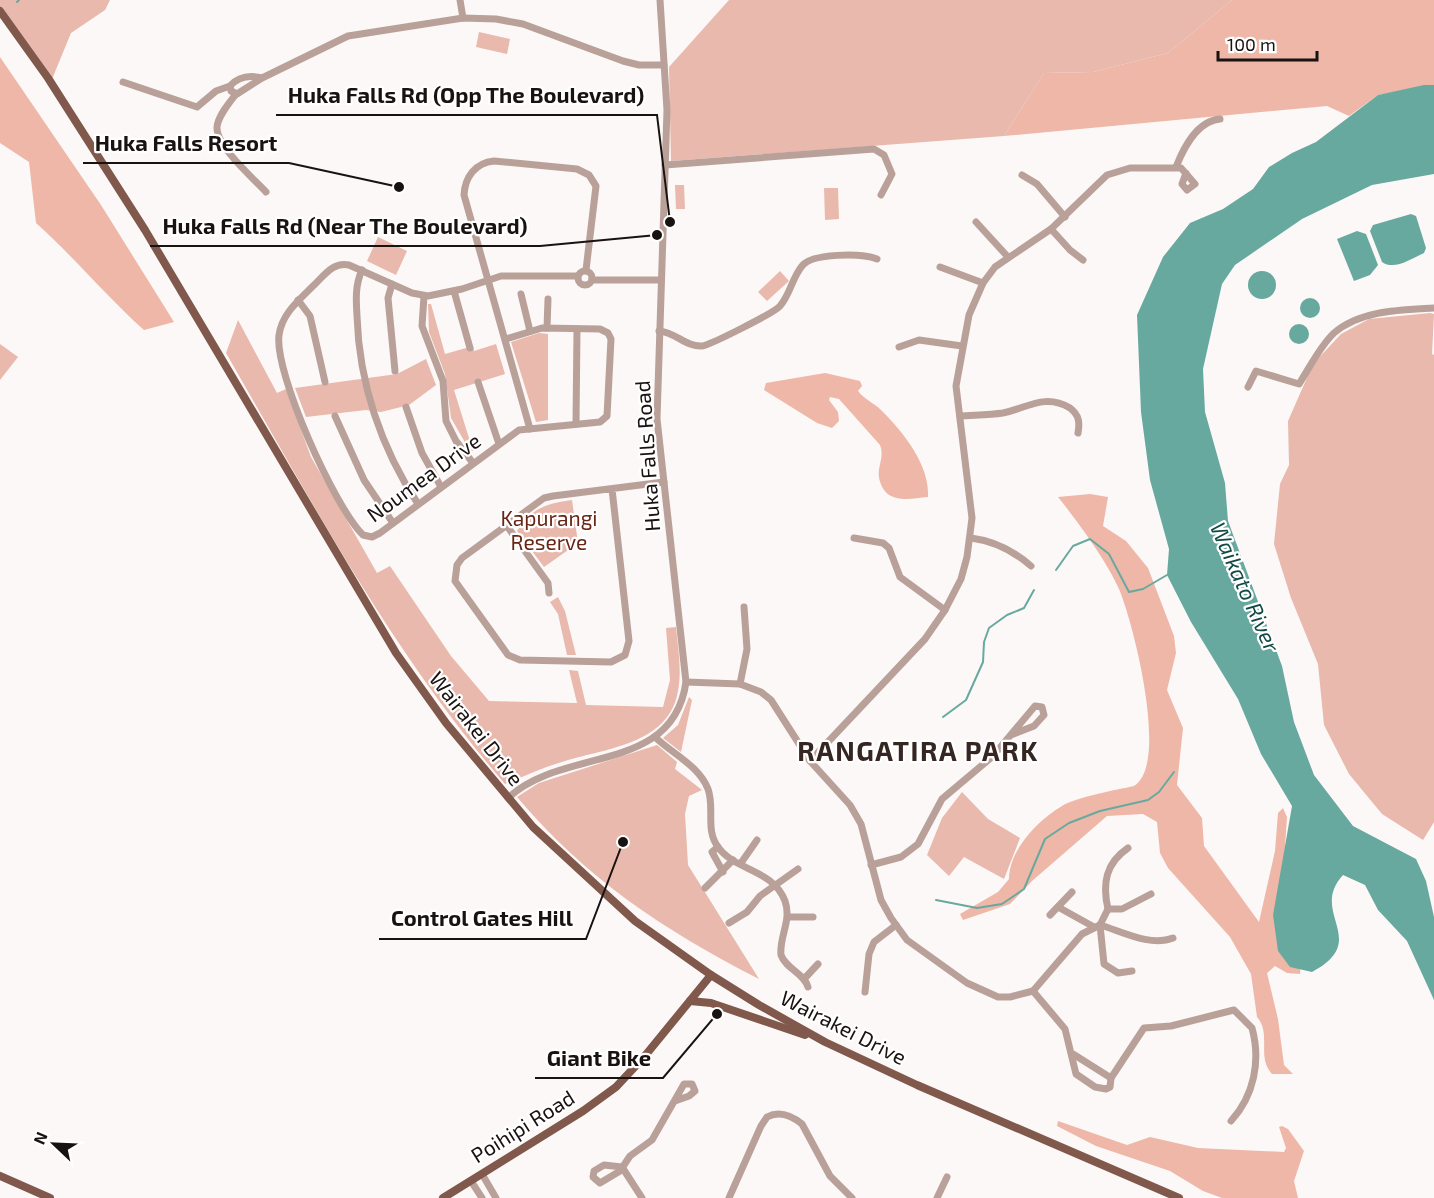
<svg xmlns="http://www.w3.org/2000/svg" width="1434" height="1198" font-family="'Exo 2',sans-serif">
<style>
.green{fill:#e8b9ac}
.forest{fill:#eeb7a8}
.water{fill:#68a99f}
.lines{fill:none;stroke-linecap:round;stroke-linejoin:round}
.stream{stroke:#68a99f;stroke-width:2}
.minor{stroke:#b9a19a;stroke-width:7}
.major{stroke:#81584c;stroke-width:8}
.labels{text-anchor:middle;stroke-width:4.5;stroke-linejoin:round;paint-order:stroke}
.street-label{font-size:21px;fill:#181210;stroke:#fff}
.park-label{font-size:21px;fill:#672615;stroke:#fff}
.water-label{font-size:22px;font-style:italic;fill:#114a44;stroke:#fff}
.district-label{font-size:27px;font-weight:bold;letter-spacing:1.5px;fill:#352622;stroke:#fff}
.leader{fill:none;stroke:#181210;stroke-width:2}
.callout-dot{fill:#181210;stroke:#fff;stroke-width:2}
.callout-label{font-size:22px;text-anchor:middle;font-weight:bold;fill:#181210;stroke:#fff;stroke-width:4.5;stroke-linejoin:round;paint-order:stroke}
</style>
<rect width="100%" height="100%" fill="#fcf8f7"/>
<!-- green -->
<g class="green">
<path d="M0,0H110L105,10L71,33L50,84L0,10Z"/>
<path d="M729,0H1232L1168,53L1093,72L1044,73L1004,136L671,161L669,67Z"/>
<path d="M479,32L510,39L507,54L476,47Z"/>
<path d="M675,185H684L685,209H676Z"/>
<path d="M824,188H838L839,219L825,220Z"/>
<path d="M378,237L407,251L396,275L367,261Z"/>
<path d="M780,271L789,281L767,301L758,292Z"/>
<path d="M428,304H431L445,354L473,346L474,351L496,344L505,374L454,390L473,451H470L451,418L445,374L429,332Z"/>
<path d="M1430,313L1434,314L1432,354L1434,355V822L1423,840L1382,814L1349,774L1324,725L1318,664L1291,598L1274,544L1280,484L1289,465L1288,421L1313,364L1341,334L1369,319Z"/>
<path d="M238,320L277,393L286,389L311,457L377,573L390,566L451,656L489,701L577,703L569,670L578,671L586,705L663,707L670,680L666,628L676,627C678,648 682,670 678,691C669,744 607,748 565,761C544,767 525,776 505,784C393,654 311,501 226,353Z"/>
<path d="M539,333L548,334V420L536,422L511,342Z"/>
<path d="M0,344L18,357L0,380Z"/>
<path d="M426,359L436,385L409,405L381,412L366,410L306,417L295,388L397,374Z"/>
<path d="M572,500L578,543L544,567L517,531C530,509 547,503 572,500Z"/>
<path d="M558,597L565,611L576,655H567L558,614L550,602Z"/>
<path d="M689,697L692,700L681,752L663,738L678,725Z"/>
<path d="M657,745L677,762L675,769L702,790L689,796L685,814L688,865L759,979C665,931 585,878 517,797L539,783Z"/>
<path d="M962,792L988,819L1020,838L1004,879L964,857L949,876L927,855L942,818Z"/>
</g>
<!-- forest -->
<g class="forest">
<path d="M1232,0H1434V85L1378,95L1349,116L1327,106L1004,136L1044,73L1093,72L1168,53Z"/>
<path d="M0,57L101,205L174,322L144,330C106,296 74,257 36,223L29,162L0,143Z"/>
<path d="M825,373L860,381L862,386L858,391C865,400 876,404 883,412C904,433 930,466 928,497C908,499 885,505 879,478C877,466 885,457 880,445L839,399L830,397L829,400L838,412L839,421L832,428L817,423L764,390L766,383Z"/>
<path d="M1090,494L1108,497L1103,526L1126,541L1148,568L1174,636L1176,653L1167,690L1183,728L1177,785L1202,818L1204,846L1259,922L1275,851L1278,813L1283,808L1287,817L1280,922L1301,959L1300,974L1287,973L1275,966L1267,973L1278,1019L1284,1065L1293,1074H1272C1256,1057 1272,1034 1257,1017L1251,974L1230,937L1168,868L1160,853L1157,822L1143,814L1107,816L1032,881L1010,904L963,920L960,914L998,892L1009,879C1009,850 1038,820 1062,806C1076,797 1116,790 1134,786C1170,764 1133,622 1119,589C1106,560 1078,522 1058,497Z"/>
<path d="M1058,1121L1127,1145L1150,1137L1198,1148L1284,1152L1286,1148L1279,1127L1282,1126L1288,1129L1304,1151L1294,1181L1298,1198H1222L1203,1191L1170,1171L1096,1146L1057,1126Z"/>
</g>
<!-- water -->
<g class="water">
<path d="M1424,85H1434V174L1372,185L1302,219L1235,265L1222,284L1203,369L1205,412L1225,483L1228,521L1282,666L1294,722L1314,775L1353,826L1416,859L1426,881L1434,917V1000L1407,941L1378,910L1365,885L1343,875C1308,913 1372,940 1312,972L1290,967L1278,951L1273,915L1292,806L1261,754L1238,699L1191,622L1167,575L1169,549L1150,480L1141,412L1137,315L1163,257L1190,223L1223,209L1253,189L1269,167L1292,153L1316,142L1378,95Z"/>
<path d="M1411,214L1416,216L1426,248L1424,253C1412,258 1395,271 1382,262L1370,231L1373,225Z"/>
<path d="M1357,231L1366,234L1378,265L1370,275L1354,281L1337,239Z"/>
<circle cx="1262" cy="285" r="14"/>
<circle cx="1310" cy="308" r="10"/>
<circle cx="1299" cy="334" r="10"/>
</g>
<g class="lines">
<!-- stream -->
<g class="stream">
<path d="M17,2L19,0"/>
<path d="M1056,570L1073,546L1090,539L1109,554L1129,592L1143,589L1167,575"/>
<path d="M943,717L966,700L983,662L984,642L989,628L1007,615L1024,608L1034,590"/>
<path d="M936,900L977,908L1002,904L1024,889L1045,839L1069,823L1100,811L1148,800L1159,792L1174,772"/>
</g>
<!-- minor -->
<g class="minor">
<path d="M460,0L463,18"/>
<path d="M262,78C250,75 239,76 230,86L231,91L237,94L262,78L348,36L463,18L496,19L523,24L623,61L639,65H664"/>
<path d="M123,82L197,107L216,91L230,86"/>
<path d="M236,94C229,103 218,116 217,127C216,146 253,178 266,192"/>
<path d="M665,165L874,149L884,155L892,174L881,195"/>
<path d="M1176,167C1184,147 1197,121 1220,119"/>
<path d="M1022,175L1037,184L1065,217"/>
<path d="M976,222L1008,257"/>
<path d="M1051,229L1070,250L1083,260"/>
<path d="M940,267L983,283"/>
<path d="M362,270C355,285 356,300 357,316C359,383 381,448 418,504"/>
<circle cx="585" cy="278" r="7"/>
<path d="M592,280H661"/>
<path d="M392,284L388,298L395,371"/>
<path d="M454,291L470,348"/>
<path d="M521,294L530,331"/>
<path d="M424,296L422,326L443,381L446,421L456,441L473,463"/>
<path d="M298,300L310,316L325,382"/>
<path d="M547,328L548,299"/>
<path d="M659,331C675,332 686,347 702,346C710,345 774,313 780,306C790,295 792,278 802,266C812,253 861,253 877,259"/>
<path d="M506,339L542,328L600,329L608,333L611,339L607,416L600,422L519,430L380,533L372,537L363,535C335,508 274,373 279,335C282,314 298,301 312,287C323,277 333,261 349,265L412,293L428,296L462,289L501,276H578"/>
<path d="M899,347L919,340L962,346"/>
<path d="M478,382L499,444"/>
<path d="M1248,387L1256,371L1299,384C1310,367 1320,346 1334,333C1360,310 1401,310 1434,308"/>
<path d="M406,407L422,453L441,487"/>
<path d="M335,416L364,480L393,523"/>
<path d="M960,416C974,415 989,415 1003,413C1027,408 1045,393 1070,408C1079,415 1080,422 1078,433"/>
<path d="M576,424L577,329"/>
<path d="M530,429L464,195C465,177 475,163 494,161L577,169L589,175L596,186L586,270"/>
<path d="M612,489L629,641L625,655L611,662L520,660L508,655L455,581L457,565L462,558L544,498L553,496L664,482"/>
<path d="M507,526L548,583L549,593"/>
<path d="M854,538L883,543L889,548L900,577L945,610"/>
<path d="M971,538C994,541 1014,551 1031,566"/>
<path d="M686,682L740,684L761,692L771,700L810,761L850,805L861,824L881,900L891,918L907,940L967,983L998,997H1010L1033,991L1082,934L1100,925L1108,909"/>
<path d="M740,684L747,649L744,607"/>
<path d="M656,738C673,754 699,766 708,789C715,808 705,830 718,847C735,871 773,869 785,901C792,921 779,936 781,955C786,969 804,973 808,987"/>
<path d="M810,761L925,639L945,610L961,579L967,557L972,518L956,386L969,315L983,283L995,267L1051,229L1107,175L1130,168H1181L1195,184L1187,190L1182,184L1186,173"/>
<path d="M508,798C563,746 673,775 686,682L657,419L667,110L660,0"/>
<path d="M718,847L712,852L723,872"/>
<path d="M741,863L757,840"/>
<path d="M871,865L901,857L918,844L942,799L993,756L1035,706L1042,707L1044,715L1034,726L1011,735"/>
<path d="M705,888L733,860"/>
<path d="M1058,907L1094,927"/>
<path d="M1108,909C1102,883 1106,863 1128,848"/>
<path d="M1108,909H1122L1151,894"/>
<path d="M1050,915L1072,892"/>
<path d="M788,917H813"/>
<path d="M729,923L747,912L760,896L798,869"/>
<path d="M1100,925C1121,931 1150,947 1173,938"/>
<path d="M1100,925L1104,964L1118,973L1132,971"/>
<path d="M804,979L818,964"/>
<path d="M1033,991L1065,1029L1076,1074L1095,1087L1106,1089L1110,1087L1111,1078L1073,1054"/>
<path d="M865,992L869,954L874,942L896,925"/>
<path d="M1111,1078L1144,1028L1171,1026L1234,1010L1252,1028C1261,1061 1254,1096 1231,1121"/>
<path d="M622,1167L604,1165L594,1171L593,1177L600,1183L620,1171L630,1156L652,1140L684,1084H692L695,1091L689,1096L675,1101"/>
<path d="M622,1167L642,1198"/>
<path d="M482,1174L496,1198"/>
<path d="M471,1181L482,1198"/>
<path d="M729,1198L761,1126L767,1117C780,1110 792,1116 802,1124L830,1176L852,1198"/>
<path d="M937,1198L947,1177"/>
</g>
<!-- major -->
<g class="major">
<path d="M0,11L48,78L145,230L396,653L446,723L533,827L635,921L711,975L759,1005L825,1042L917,1085L1179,1198"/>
<path d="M690,1001L711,1003L805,1035"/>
<path d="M0,1176L50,1198"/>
<path d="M443,1198L583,1111L616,1087L644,1057L711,975"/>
</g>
</g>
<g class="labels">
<!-- street labels -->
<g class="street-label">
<text transform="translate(648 456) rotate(-94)" y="7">Huka Falls Road</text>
<text transform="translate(424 478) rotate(-36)" y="7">Noumea Drive</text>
<text transform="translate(476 729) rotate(52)" y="7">Wairakei Drive</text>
<text transform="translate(843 1028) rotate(27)" y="7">Wairakei Drive</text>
<text transform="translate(523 1127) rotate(-32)" y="7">Poihipi Road</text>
</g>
<!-- park labels -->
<g class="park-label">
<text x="549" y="526">Kapurangi<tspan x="549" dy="24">Reserve</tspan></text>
</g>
<!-- water labels -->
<g class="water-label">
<text transform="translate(1245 587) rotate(66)" y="8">Waikato River</text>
</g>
<!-- district labels -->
<g class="district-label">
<text x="918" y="761">RANGATIRA PARK</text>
</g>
</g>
<!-- callouts -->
<path class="leader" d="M670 222L657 115H276M399 187L289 163H83M657 235L540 246H150M623 842L586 939H379M717 1014L663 1078H535"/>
<g class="callout-dot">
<circle cx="670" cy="222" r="6"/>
<circle cx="399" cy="187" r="6"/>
<circle cx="657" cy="235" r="6"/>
<circle cx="623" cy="842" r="6"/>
<circle cx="717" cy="1014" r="6"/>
</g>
<g class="callout-label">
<text x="466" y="103">Huka Falls Rd (Opp The Boulevard)</text>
<text x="186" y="151">Huka Falls Resort</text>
<text x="345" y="234">Huka Falls Rd (Near The Boulevard)</text>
<text x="482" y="926">Control Gates Hill</text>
<text x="599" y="1066">Giant Bike</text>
</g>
<!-- north arrow -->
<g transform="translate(54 1144) rotate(293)" stroke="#ffffff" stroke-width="4.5" paint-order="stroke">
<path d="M0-4.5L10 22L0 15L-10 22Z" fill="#181210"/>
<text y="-9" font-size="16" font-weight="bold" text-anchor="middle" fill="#181210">N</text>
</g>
<!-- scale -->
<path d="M1218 51v9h99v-9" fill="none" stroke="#181210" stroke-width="3"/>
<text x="1227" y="51" font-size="18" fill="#181210" stroke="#ffffff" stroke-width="4.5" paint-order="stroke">100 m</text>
</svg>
